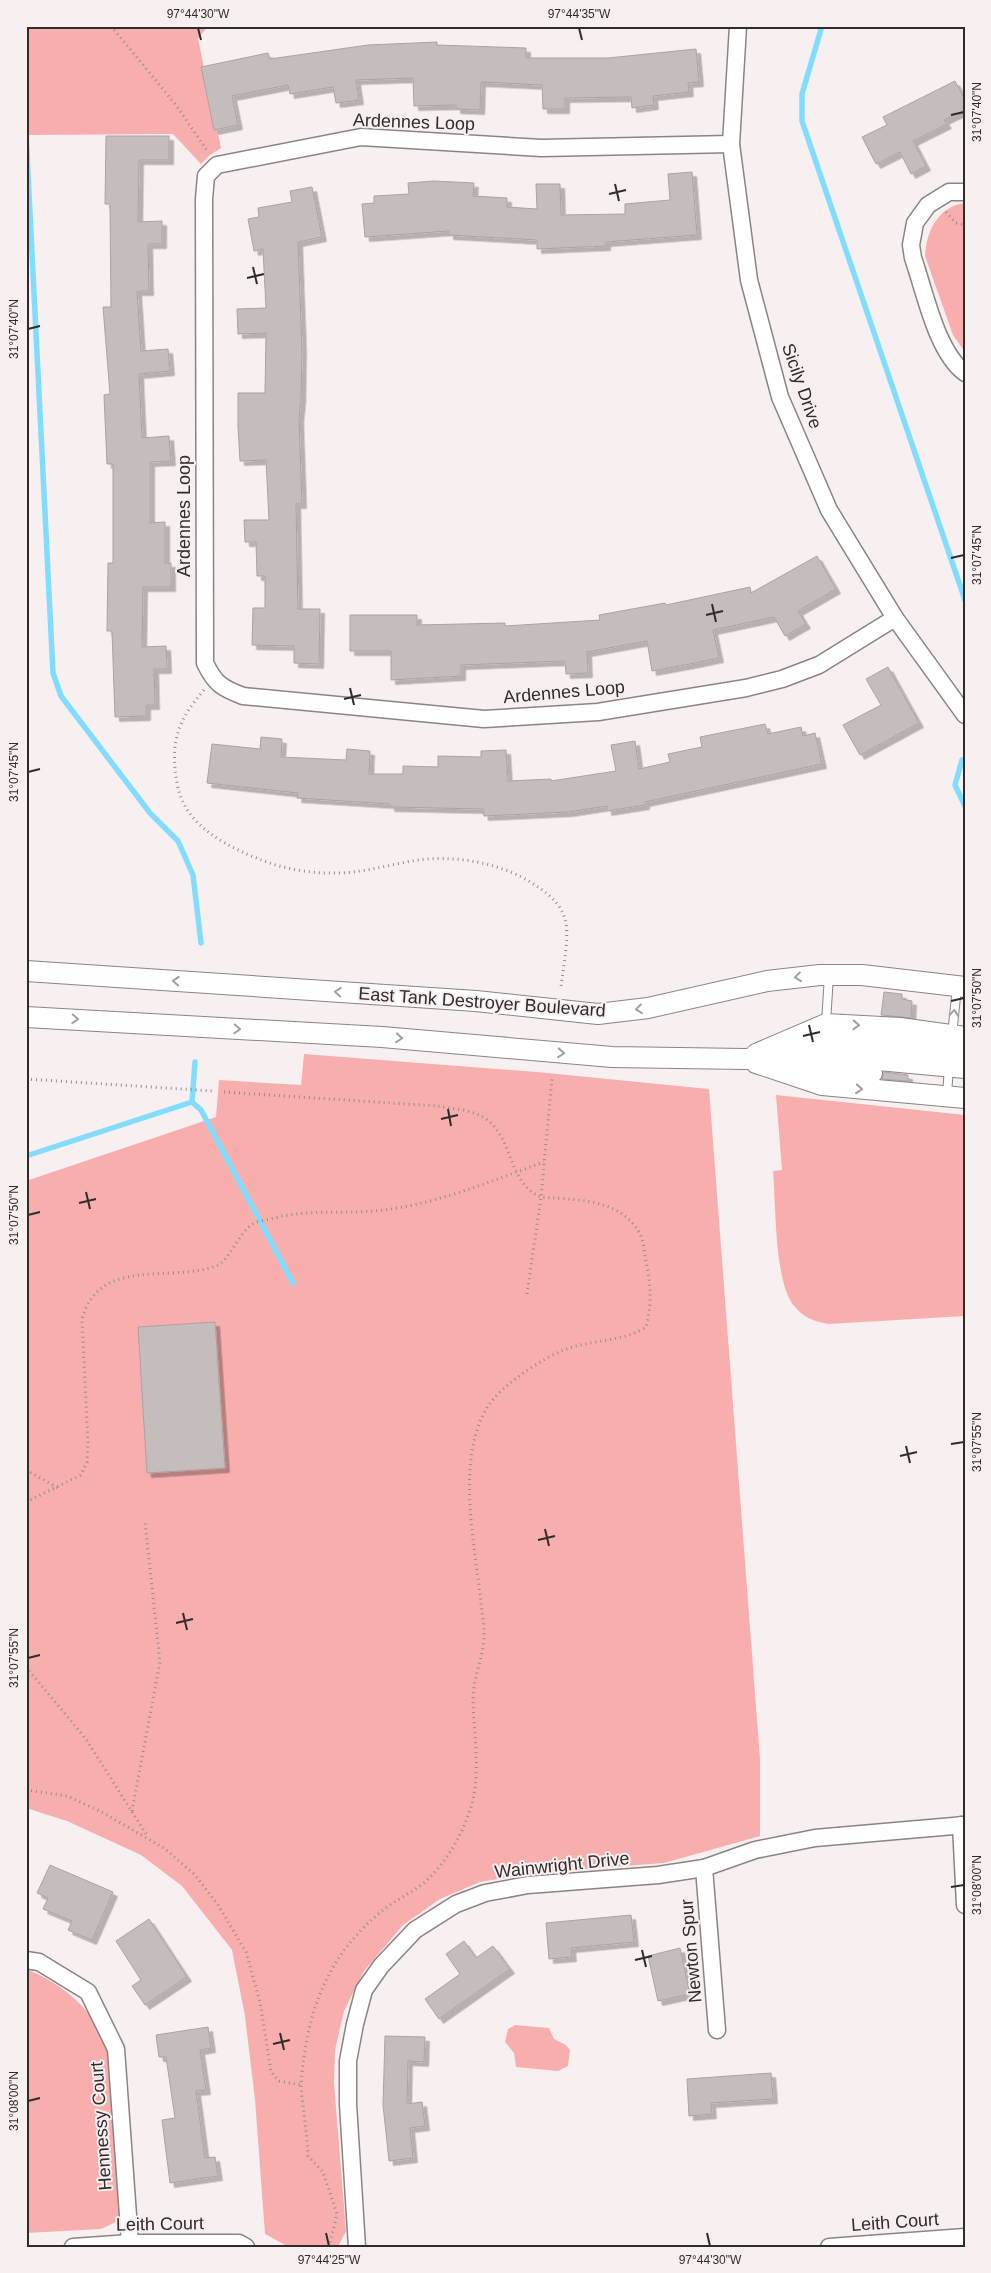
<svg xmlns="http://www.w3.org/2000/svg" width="991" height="2273" font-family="Arial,sans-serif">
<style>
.green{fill:#f8aeac}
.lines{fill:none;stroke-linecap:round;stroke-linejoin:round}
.stream{stroke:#81dcfe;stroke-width:5.5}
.building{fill:#c4bdbc;stroke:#aaa3a2;filter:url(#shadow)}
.service-casing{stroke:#8b8483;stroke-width:10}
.minor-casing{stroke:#8b8483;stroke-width:19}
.tertiary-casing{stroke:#8b8483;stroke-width:22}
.path{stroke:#928d8d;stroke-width:3;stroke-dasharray:1 4;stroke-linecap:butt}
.service{stroke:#fff;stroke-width:8}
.minor{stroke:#fff;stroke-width:16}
.tertiary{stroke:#fff;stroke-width:20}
.oneway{stroke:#a1a0a0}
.ticks{fill:none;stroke:#2f2c2c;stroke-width:2}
.labels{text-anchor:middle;stroke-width:4;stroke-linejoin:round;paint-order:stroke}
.street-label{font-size:18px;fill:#2f2c2c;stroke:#f8f0f0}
.neatline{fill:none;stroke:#2f2c2c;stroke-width:2}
.ticks-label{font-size:12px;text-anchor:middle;fill:#2f2c2c}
</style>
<defs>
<filter id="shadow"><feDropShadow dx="4.5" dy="4.5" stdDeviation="0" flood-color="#0004"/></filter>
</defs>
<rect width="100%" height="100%" fill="#f8f0f0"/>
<!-- green -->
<g class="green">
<path d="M26,26H208L198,39L221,148L210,155L201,164L173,134L26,135Z"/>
<path d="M965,203V352L953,335L925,256C926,232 938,206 965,203Z"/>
<path d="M304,1054L537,1072L709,1089L760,1759V1836L664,1863L533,1873L480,1882L440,1899L403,1925L364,1971L344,2011L335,2050L334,2083L346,2231L338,2247H289L265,2234L255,2100L245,2016L232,1950L182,1886L141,1855L67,1821L26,1808V1181L216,1117L219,1080L301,1085Z"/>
<path d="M776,1095L965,1115V1316L828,1324C814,1321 804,1318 795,1307C774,1285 776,1203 773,1171L782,1170Z"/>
<path d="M26,1969C66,1985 103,2016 109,2061C112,2079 112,2097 113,2115C115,2146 118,2178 120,2210L118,2221L101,2229L26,2233Z"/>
<path d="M515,2025L549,2028L554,2039L566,2045L570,2050L568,2066L558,2071L516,2067L514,2053L505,2042L508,2029Z"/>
</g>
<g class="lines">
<!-- stream -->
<g class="stream">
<path d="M822,26L802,94V121L965,600"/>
<path d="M26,133L53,673L61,696L150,813L178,841L193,875L201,943"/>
<path d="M962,760L955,785L965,806"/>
<path d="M192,1102L201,1110L293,1283"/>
<path d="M26,1156L192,1102L195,1062"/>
</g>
</g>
<!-- building -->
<g class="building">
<path d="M437,42V45L526,48V58H608L696,49L699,82L688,83L689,92L653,96L654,105L632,108L631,97L565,98V109H543L542,85L481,82L480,110L456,109V105L414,106L413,78L356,80L359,100L336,103L333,87L290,94L288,85L232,96L238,125L214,130L201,67L268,53L270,59L368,45Z"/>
<path d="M955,81L965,100V110L944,120L947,124L913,141L926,166L911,174L900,152L876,164L862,137L887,125L883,117Z"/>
<path d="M106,136H169V160H139L138,222L162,221V244H148L149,291H137L141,351L168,349L170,371L139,374L142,438L169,436L171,461L150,462V523L165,522V563H171V587H143L142,647L166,646L167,669H154L155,705H146V716L115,717L112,631H107L108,563H113V464H107L104,395L110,394L103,307H111L110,204H105Z"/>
<path d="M692,172L697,235L606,242V246L537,249V240L449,235V231L365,237L362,204L374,203V196L409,194L408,183L434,181L474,183L473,196L507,198V207L537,209L536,184H560L561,215L625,214V204L670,200L668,174Z"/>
<path d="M312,187L322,237L298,242L302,349L301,399L299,418L302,504H296L298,609H320L319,664L294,663V646L252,645L253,608H265V576H257L256,542H245L244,520H269L266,460L240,461L238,427V393H265L266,333L238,334L237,309L266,308L263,249L254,251L248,219L259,217L258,208L292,202L290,191Z"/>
<path d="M817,556L836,589L798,611L806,624L785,636L774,617L713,630L719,658L690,664L652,671L647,641L587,652L588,673L566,674L565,661L461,665V676L391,680V651H350V615H417V625L505,623V626L600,620L599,615L665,603L666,605L750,587L751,593Z"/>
<path d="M888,667L919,723L860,755L843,725L881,705L866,679Z"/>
<path d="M765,724L768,734L801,727L803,736L815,733L822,764L645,802V805L607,811V806L568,812L484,816L483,809L390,807V804L297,798L298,793L207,783L212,744L260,749L261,737L282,739L281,757L346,760L347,749L370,751L369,774H403V766L438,767V756L481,757V751L506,750L508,781L551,779V781L616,771L611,745L635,741L639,769L670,762L668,754L702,747L700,737Z"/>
<path d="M884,992L902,994V999L912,1001L911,1018L881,1015Z"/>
<path d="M884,1072L908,1075V1081L882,1079Z"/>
<path d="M215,1322L225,1468L147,1473L138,1327Z"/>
<path d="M50,1865L113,1892L92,1940L68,1930L72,1921L43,1909L48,1898L37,1893Z"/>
<path d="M631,1915L634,1942L571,1948L572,1957L549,1959L546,1923Z"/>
<path d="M149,1919L187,1977L145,2005L132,1986L141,1980L116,1941Z"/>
<path d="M464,1941L476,1958L493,1946L510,1969L439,2019L425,1999L460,1974L446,1954Z"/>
<path d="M680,1948L690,1994L658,2001L648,1956Z"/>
<path d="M208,2027L211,2048L200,2050L206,2090L196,2091L205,2158L215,2157L218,2176L170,2183L162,2120L175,2118L166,2057H159L156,2035Z"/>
<path d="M385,2036L425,2037L424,2062L408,2061L407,2104L422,2102L425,2126L410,2128L413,2158L389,2161L383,2105Z"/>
<path d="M771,2073L773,2099L711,2103L712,2114L689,2116L687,2079Z"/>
</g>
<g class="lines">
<!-- service casing -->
<g class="service-casing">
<g id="service">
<path d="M826,1023L829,975"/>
<path d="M952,1035L957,987"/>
<path d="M947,1095L949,1066"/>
</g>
</g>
<!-- minor casing -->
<g class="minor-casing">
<g id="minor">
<path d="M738,26L731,144L749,280L780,397L829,510L895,618L965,715"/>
<path d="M731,144L541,148L361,137L217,165L206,176L204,199L205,663C215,684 222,688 243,696L484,719L598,712L746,688L782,679L819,665L895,618"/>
<path d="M965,192H949L928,205L915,223L911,245L913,258C925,292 936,351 965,373"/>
<path d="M961,1825L965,1905"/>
<path d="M704,1868L717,2030"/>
<path d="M26,1960L39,1962L88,1992L116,2049L130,2243"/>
<path d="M73,2247L130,2243H239L246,2247"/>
<path d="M357,2247L348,2104V2061L355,2024L364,1990L381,1966L415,1930L456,1904L485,1893L528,1885L658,1875L704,1868L755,1850L815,1838L965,1825"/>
<path d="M829,2247L965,2237"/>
</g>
</g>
<!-- tertiary casing -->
<g class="tertiary-casing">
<g id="tertiary">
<path d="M26,971L476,1001L598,1014L648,1008L767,981L820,975H862L965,987"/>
<path d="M26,1017L382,1037L612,1057L745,1059L824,1055L965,1068"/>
<path d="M798,1046L825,1040L965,1051"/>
<path d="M756,1054L826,1024L900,1028L965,1037"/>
<path d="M756,1063L822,1085L965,1098"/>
<path d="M797,1066L872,1073"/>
</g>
</g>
<!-- path -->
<g class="path">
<path d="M111,26L176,105L208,152"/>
<path d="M946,212L956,223L965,225"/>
<path d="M204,690C177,721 170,743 177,783C182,812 201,829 225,843C257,861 292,873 330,873C358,874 384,866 412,861C451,854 499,862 532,883C546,892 560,902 565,919C570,936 563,968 561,987"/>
<path d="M26,1079L213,1091"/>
<path d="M224,1092L437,1106C453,1109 472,1109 486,1119C514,1139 508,1184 541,1197C575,1200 619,1198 639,1232C644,1240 644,1252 646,1262C651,1284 652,1305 646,1327C621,1343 591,1339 564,1350C541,1359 502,1385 488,1406C455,1459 475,1544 481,1603C482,1614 485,1627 484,1638C483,1659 472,1681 473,1702C474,1736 481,1773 471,1807C463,1833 448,1860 428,1879C415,1892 396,1899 382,1911C335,1949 312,1997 304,2057C303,2066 301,2077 301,2087C303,2110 307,2133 308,2156L323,2172L337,2214L329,2247"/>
<path d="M527,1294L541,1197L552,1078"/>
<path d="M26,1470L58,1488"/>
<path d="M26,1502L81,1475L87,1462L88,1444L82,1319C99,1256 170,1283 216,1266C229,1262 238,1233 253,1224C258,1221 265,1220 271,1219C309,1208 346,1215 384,1210C440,1203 491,1181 544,1162"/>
<path d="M26,1667L86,1739L148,1837"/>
<path d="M26,1790L67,1796L100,1811L164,1848L195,1875L218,1905L246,1952L260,2002L271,2072L279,2081L301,2085"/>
<path d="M132,1811L160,1662L145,1522"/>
</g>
<!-- service -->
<use href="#service" class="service"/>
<!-- minor -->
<use href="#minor" class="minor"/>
<!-- tertiary -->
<use href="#tertiary" class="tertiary"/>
</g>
<!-- one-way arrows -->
<defs><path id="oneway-chevron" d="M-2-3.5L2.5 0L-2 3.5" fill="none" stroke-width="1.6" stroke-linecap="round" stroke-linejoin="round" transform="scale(1.25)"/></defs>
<g class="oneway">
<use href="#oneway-chevron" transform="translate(798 977) rotate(173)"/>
<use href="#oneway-chevron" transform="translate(176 981) rotate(-176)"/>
<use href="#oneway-chevron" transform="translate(338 992) rotate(-176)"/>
<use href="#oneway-chevron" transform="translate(639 1009) rotate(173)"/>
<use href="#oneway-chevron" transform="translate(954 1013) rotate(-85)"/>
<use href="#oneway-chevron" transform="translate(75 1019) rotate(3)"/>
<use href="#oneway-chevron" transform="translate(856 1025) rotate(3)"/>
<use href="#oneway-chevron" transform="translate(237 1029) rotate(3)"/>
<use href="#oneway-chevron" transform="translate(399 1038) rotate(5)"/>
<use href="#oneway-chevron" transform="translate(561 1053) rotate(5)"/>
<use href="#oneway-chevron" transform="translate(859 1089) rotate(5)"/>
</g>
<!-- ticks -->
<path class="ticks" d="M198,28L201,40M579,28L582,40M951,115L964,112M615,184L619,201M609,194L626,190M253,267L257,284M247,278L264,274M28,329L40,326M951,558L964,555M712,604L716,622M706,615L723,611M350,688L354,705M344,699L361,695M28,772L40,769M951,1001L964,998M809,1025L813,1042M803,1036L820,1032M448,1109L451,1126M441,1119L458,1115M86,1192L90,1209M79,1203L96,1199M28,1215L40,1212M951,1444L964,1442M906,1446L910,1463M900,1456L917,1452M545,1529L549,1546M538,1540L555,1536M183,1613L187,1630M176,1623L193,1619M28,1658L40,1655M951,1887L964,1885M642,1950L646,1967M635,1960L652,1956M280,2033L284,2050M273,2044L290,2040M28,2101L40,2098M326,2233L329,2246M707,2233L710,2246"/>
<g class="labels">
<!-- street labels -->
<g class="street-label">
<text transform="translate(414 122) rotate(2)" y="6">Ardennes Loop</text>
<text transform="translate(802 386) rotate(71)" y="6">Sicily Drive</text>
<text transform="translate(184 516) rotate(-90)" y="6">Ardennes Loop</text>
<text transform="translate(564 692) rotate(-5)" y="6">Ardennes Loop</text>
<text transform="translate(482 1002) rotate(4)" y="6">East Tank Destroyer Boulevard</text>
<text transform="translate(562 1865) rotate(-6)" y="6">Wainwright Drive</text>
<text transform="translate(691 1951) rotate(-95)" y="6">Newton Spur</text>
<text transform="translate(101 2126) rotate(-94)" y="6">Hennessy Court</text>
<text transform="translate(895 2222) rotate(-4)" y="6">Leith Court</text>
<text transform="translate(160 2224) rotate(-1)" y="6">Leith Court</text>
</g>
</g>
<!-- border -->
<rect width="991" height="2273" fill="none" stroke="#f8f0f0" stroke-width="55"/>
<rect x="28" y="28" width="936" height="2218" class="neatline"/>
<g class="ticks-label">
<text x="198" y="18">97°44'30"W</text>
<text x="579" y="18">97°44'35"W</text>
<text transform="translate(977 112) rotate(-90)" y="4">31°07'40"N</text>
<text transform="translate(14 329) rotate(-90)" y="4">31°07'40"N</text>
<text transform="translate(977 555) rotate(-90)" y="4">31°07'45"N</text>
<text transform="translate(14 772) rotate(-90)" y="4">31°07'45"N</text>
<text transform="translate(977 998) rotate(-90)" y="4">31°07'50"N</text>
<text transform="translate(14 1215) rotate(-90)" y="4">31°07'50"N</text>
<text transform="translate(977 1442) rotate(-90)" y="4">31°07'55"N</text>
<text transform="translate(14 1658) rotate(-90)" y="4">31°07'55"N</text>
<text transform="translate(977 1885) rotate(-90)" y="4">31°08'00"N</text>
<text transform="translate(14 2101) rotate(-90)" y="4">31°08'00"N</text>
<text x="329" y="2264">97°44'25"W</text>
<text x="710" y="2264">97°44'30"W</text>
</g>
</svg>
